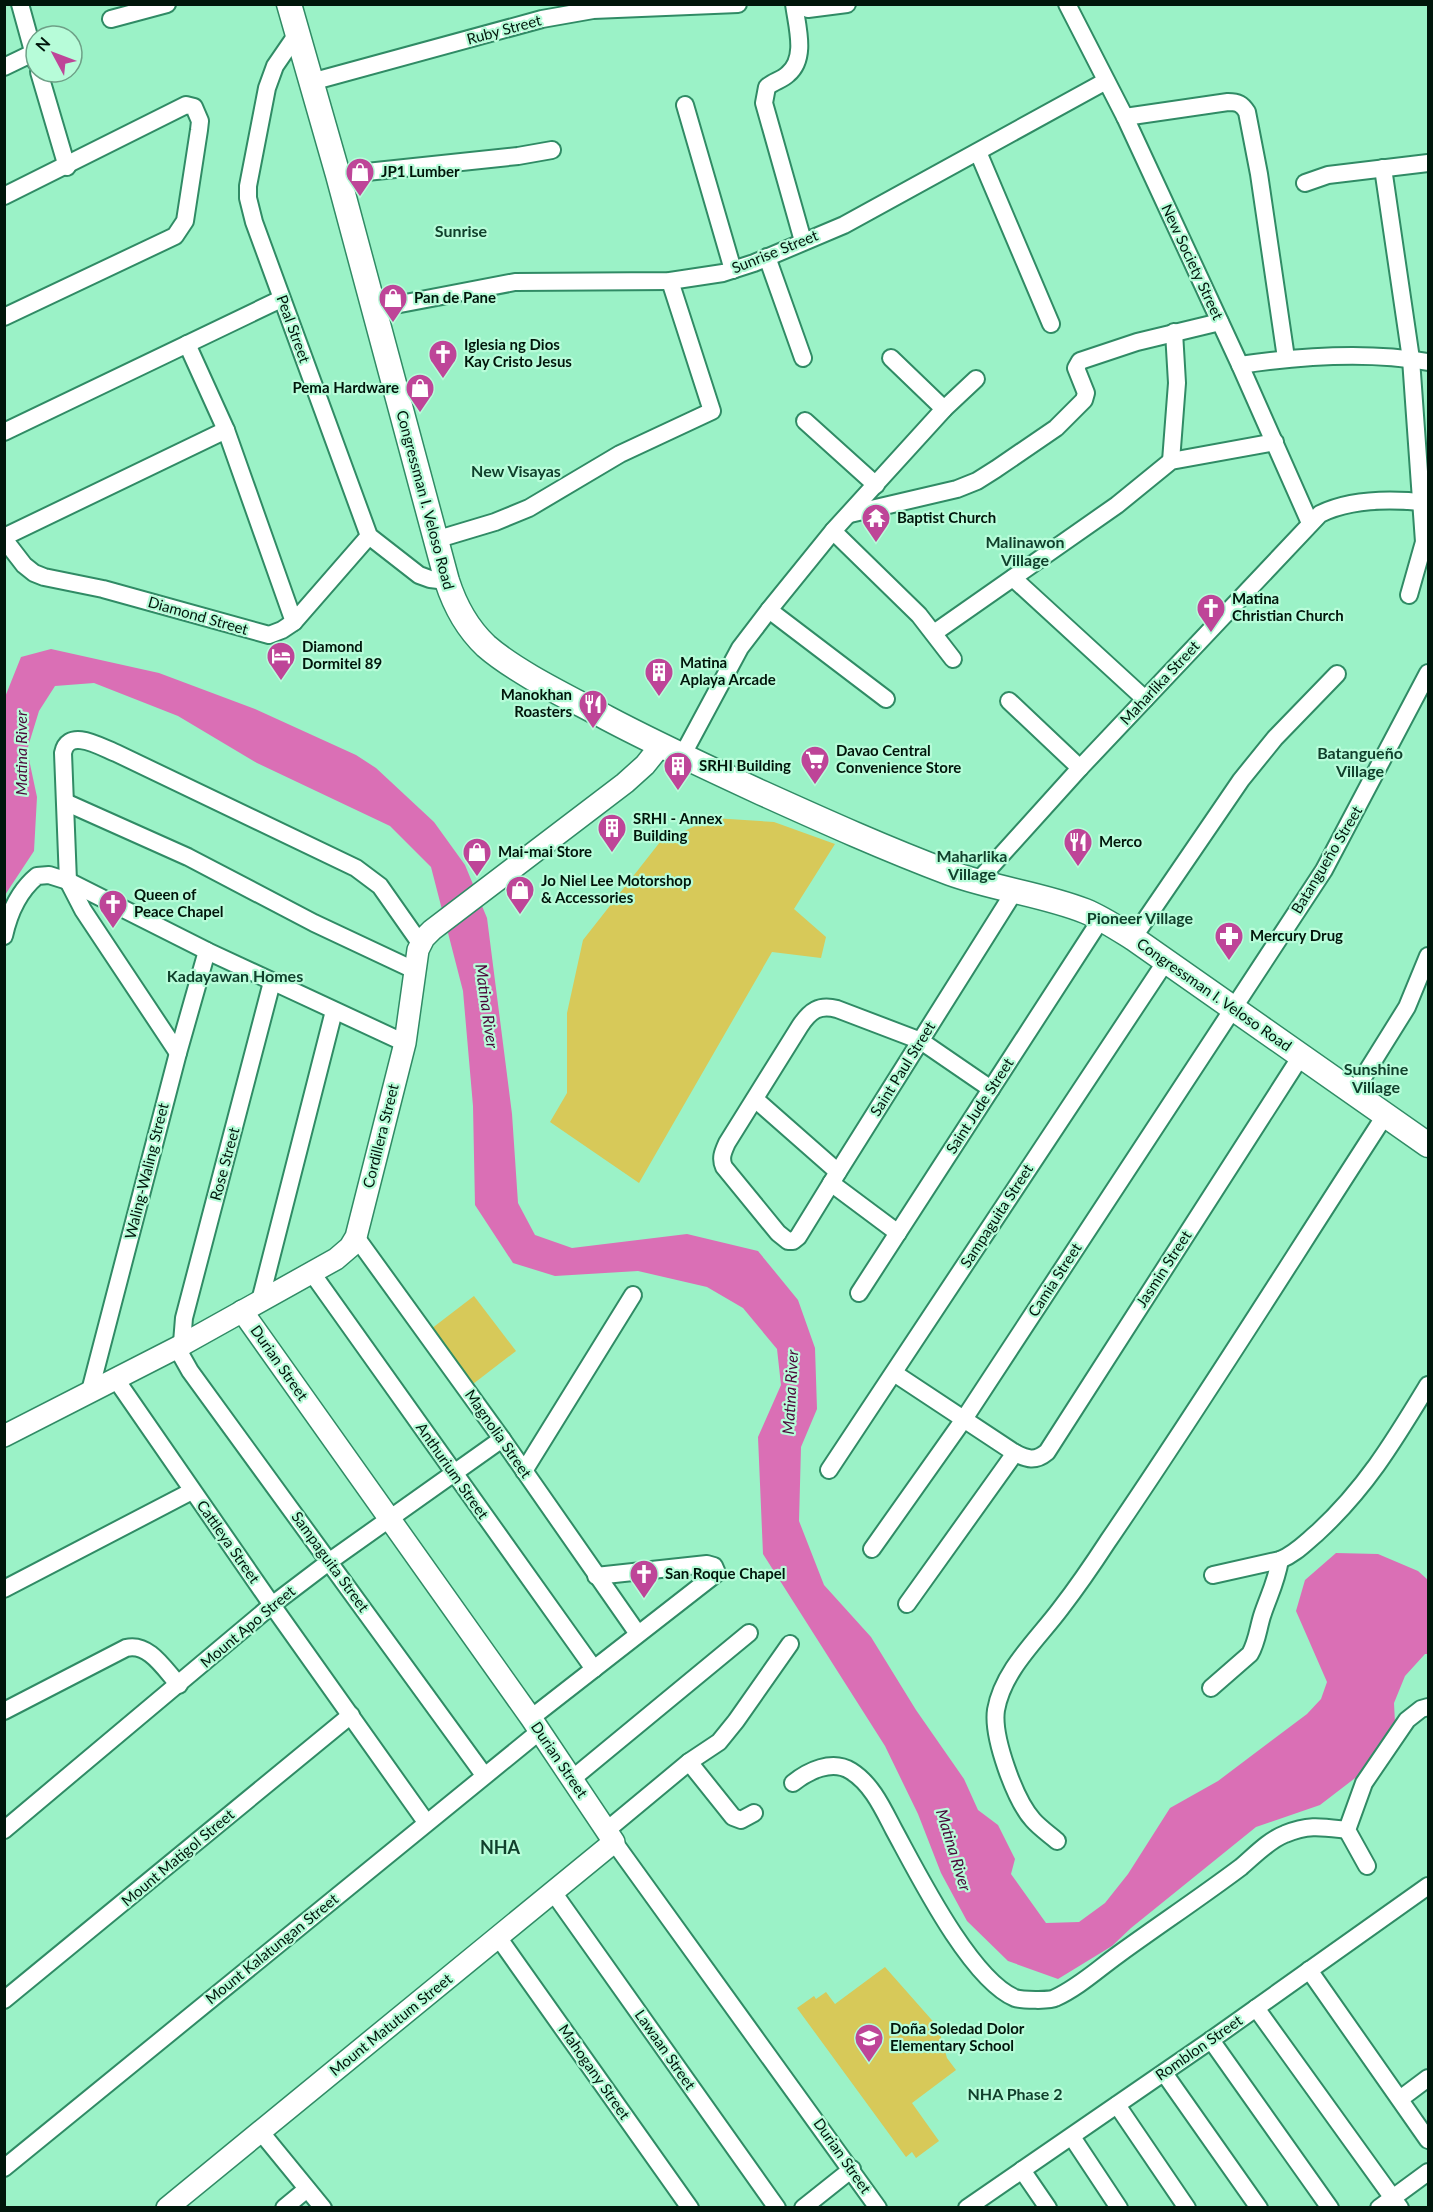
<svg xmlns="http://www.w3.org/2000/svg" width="1433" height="2212" font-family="Lato,sans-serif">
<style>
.green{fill:#d7c959}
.water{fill:#da6fb5}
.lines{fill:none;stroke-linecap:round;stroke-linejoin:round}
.minor-casing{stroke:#308b65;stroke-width:20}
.tertiary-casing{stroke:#308b65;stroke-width:24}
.secondary-casing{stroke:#308b65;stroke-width:27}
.minor{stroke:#fff;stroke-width:16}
.tertiary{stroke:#fff;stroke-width:21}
.secondary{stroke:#fff;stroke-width:24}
.labels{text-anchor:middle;stroke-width:4.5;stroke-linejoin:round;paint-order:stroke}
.street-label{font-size:15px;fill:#00160b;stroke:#b7fcd9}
.poi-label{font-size:15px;font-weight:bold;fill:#00160b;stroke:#b7fcd9;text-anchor:start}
.neighbourhood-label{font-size:16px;font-weight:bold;fill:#10402c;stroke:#b7fcd9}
.water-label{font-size:16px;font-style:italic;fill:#4b0739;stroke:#b7fcd9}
.quarter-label{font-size:18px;font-weight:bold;fill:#10402c;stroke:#b7fcd9}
</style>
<rect width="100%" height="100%" fill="#9bf2c7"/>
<!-- green -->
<g class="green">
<path d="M713,818L774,822L835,844L794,909L826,937L821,958L772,952L639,1183L550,1122L567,1093V1013L583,940L660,842Z"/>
<path d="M474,1296L516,1351L473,1384L431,1329Z"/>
<path d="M885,1967L938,2027L947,2058L956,2070L912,2103L939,2141L916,2158L912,2152L906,2157L797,2008L814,1996L816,1999L826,1992L835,2004Z"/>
</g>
<!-- water -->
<path class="water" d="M51,649L159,673L255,709L356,755L376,768L434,822L465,865L487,918L512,1114L518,1203L535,1235L572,1248L687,1234L758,1251L798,1300L815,1348L817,1409L801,1447L799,1521L824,1585L871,1637L916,1710L964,1779L978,1810L998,1825L1015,1859L1011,1874L1046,1923L1079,1922L1105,1903L1128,1874L1170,1808L1218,1781L1307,1714L1321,1699L1327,1682L1296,1611L1305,1580L1336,1553L1378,1554L1418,1571L1428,1580V1654H1425L1405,1676L1394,1703L1395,1723L1385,1744L1363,1772L1320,1805L1256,1827L1131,1928L1112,1946L1058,1979L1008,1961L967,1921L941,1873L918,1814L885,1746L763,1554L758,1437L781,1385L777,1349L743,1308L707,1287L638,1271L555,1276L513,1263L475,1205L473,1106L463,991L431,867L390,826L257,763L178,716L94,683L55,686L39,711L27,750L37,797L34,851L5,895V697L21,657Z"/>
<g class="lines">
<!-- minor casing -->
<g class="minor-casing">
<g id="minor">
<path d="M20,4L36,62"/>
<path d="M794,4C797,27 807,58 788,74C782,80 774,81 767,87L764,103L803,241"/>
<path d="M799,4L808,9L847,4"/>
<path d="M1067,4L1125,117L1240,365L1310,523"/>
<path d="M111,19L167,4"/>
<path d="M297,34L275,66L267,88L248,186V198L254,222L369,536L419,575L430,579L447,581"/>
<path d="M4,67L33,53"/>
<path d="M39,72L67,167"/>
<path d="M311,82L542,19L593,10L738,4"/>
<path d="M685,105L733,270"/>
<path d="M1125,117L1228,102C1238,102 1242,104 1247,112L1259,174L1286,358"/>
<path d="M978,152L1051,324"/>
<path d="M1383,168L1411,359L1424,542L1409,595"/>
<path d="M338,175L518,156L552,150"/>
<path d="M1305,183L1328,175L1428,163"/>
<path d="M4,196L186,105L194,107L200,121L199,130L185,221L175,236L4,317"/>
<path d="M767,257L803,358"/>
<path d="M374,309L515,282L670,281L723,273L754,263L844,225L1106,81"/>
<path d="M187,344L226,430L294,622"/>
<path d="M891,358L944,409"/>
<path d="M1240,365C1301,356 1367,351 1428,362"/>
<path d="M805,421L876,485"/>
<path d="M4,432L281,299"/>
<path d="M1171,461L1177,383L1174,332"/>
<path d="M850,514L957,489L977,481L996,469L1056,428L1084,400L1086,393L1076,368L1080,361L1137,342L1220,322"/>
<path d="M833,531L919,615L953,659"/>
<path d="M4,537L226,430"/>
<path d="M4,539L24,565L34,573L44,577L103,589L269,635L282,630L294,622L369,536"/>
<path d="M435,540L495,522L529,508L620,454L712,411L670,281"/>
<path d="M1013,578L1145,699"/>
<path d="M769,610L886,699"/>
<path d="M934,633L1117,505L1171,461L1275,442"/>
<path d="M1009,701L1080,768"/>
<path d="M682,756L740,648L769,610L833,531L944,409L976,379"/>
<path d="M65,802L188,857L314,923L414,970"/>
<path d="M977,882L1080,768L1320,514C1351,499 1394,499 1428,503"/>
<path d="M4,936C9,913 19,891 37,876L49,875L68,881L207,951L405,1043"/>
<path d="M1133,938L1241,780L1275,738L1337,674"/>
<path d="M272,982L184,1318L181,1355L190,1371L484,1775"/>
<path d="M178,1053L83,910L68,881L63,753C68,727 101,747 116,753L356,868L380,886L420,943"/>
<path d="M991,1089L921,1041L837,1009C819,1004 810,1011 800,1026L727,1143C723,1152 720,1158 724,1167L778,1233L788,1241H793L798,1237L838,1172L1014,892"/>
<path d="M1354,1092L1407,1007L1428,956"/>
<path d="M755,1099L838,1172"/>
<path d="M831,1183L898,1233"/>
<path d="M356,1237L502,1439L638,1634"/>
<path d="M312,1273L594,1669"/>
<path d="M859,1293L1101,919"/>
<path d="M260,1301L334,1011"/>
<path d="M894,1373L1015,1453C1027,1459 1035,1462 1047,1452L1301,1056"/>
<path d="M115,1378L272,1605L426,1822"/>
<path d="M90,1391L178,1053L207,951"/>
<path d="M829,1470L1166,961"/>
<path d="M524,1471L633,1295"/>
<path d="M872,1549L964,1419L1324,870L1428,673"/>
<path d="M1213,1575L1280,1560C1295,1554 1305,1543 1317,1533C1366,1488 1394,1441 1428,1385"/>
<path d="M4,1589L192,1491"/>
<path d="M907,1604L1015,1453"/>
<path d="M1211,1688L1250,1654C1257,1642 1258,1629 1262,1616C1269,1595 1276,1583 1280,1560"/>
<path d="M4,1711L126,1648C149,1642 165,1670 179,1685"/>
<path d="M531,1718L717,1573L714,1566L707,1564L596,1576"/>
<path d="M689,1762L733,1817L741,1820L754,1813"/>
<path d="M572,1779L749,1633"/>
<path d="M793,1783C808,1771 832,1759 851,1771C872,1784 883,1809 894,1830C917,1872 970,1979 1015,1998C1021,2000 1050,2001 1055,1998C1079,1987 1098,1969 1119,1954C1159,1925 1201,1897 1241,1867C1254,1856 1269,1840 1285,1834C1309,1824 1322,1827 1347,1830"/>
<path d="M4,1830L272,1605L330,1561L502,1439"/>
<path d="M607,1830L689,1762L719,1742L736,1721L790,1644"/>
<path d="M1057,1841C1049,1834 1040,1828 1033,1820C1015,1800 992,1737 996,1710C1003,1670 1038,1639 1061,1608C1078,1586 1093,1564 1108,1541C1204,1401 1293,1257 1386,1114"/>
<path d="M614,1842L878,2208"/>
<path d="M1367,1866L1347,1830L1364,1783L1407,1720L1421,1709L1428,1707"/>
<path d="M553,1892L777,2208"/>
<path d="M498,1937L690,2208"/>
<path d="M1309,1970L1428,2140"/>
<path d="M4,2000L351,1715"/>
<path d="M1256,2008L1400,2208"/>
<path d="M1211,2040L1330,2208"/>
<path d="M1164,2073L1259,2208"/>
<path d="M1400,2099L1428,2078"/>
<path d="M1117,2105L1187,2208"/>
<path d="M260,2131L323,2208"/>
<path d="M1072,2137L1119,2208"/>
<path d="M4,2168L540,1731"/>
<path d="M1022,2170L1048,2208"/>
<path d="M284,2208L307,2189"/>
<path d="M803,2208L852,2169"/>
<path d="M967,2208L1211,2040L1428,1886"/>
<path d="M1379,2208L1428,2172"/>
</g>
</g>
<!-- tertiary casing -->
<g class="tertiary-casing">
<g id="tertiary">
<path d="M4,1436L180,1346L336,1259L350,1247L356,1237L405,1043L418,950L424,938L432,930L625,783L645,765L661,745"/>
<path d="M167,2208L614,1842L531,1718L242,1311"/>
</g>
</g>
<!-- secondary casing -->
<g class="secondary-casing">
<path id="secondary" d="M289,4L338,175L447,581C455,606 467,628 486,646C517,673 570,698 607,718C658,745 710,769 762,793C824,821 886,849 950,873C994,889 1042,894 1085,911C1102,918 1117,928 1133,938L1428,1145"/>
</g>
<!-- minor -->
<use href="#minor" class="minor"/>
<!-- tertiary -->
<use href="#tertiary" class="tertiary"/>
<!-- secondary -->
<use href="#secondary" class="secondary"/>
</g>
<!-- icons -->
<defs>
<g id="shop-pin" transform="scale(1.5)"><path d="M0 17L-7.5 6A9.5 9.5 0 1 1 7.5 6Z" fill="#be4598" stroke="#b7fcd9"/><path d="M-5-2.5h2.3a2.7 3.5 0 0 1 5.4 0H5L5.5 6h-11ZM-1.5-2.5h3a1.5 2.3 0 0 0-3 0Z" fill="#fff"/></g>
<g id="church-pin" transform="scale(1.5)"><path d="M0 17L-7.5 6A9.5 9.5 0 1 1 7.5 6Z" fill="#be4598" stroke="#b7fcd9"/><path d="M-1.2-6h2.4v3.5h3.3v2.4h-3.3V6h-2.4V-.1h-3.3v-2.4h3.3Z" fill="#fff"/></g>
<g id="temple-pin" transform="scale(1.5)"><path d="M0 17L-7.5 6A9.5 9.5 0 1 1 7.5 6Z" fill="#be4598" stroke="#b7fcd9"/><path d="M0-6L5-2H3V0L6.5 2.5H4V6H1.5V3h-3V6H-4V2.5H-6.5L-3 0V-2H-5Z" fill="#fff"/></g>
<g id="hotel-pin" transform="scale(1.5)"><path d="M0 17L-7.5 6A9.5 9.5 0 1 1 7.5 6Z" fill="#be4598" stroke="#b7fcd9"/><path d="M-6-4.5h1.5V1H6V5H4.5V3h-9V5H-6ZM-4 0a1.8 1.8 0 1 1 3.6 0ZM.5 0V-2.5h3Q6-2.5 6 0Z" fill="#fff"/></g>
<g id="building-pin" transform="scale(1.5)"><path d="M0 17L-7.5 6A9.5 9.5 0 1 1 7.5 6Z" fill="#be4598" stroke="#b7fcd9"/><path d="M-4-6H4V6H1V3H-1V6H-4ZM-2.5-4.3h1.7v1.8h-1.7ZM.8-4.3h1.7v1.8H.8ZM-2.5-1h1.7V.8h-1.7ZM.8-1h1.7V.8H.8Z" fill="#fff"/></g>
<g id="restaurant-pin" transform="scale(1.5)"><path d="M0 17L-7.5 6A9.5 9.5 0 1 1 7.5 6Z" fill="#be4598" stroke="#b7fcd9"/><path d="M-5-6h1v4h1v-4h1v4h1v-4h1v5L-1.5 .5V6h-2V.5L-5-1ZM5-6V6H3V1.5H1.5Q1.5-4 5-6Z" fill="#fff"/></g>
<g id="supermarket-pin" transform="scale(1.5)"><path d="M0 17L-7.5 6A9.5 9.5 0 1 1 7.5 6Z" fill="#be4598" stroke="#b7fcd9"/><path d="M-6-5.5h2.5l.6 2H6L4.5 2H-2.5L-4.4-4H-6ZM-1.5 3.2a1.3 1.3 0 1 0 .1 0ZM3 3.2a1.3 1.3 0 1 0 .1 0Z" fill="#fff"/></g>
<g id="pharmacy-pin" transform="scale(1.5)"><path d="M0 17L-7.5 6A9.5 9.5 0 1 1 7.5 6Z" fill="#be4598" stroke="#b7fcd9"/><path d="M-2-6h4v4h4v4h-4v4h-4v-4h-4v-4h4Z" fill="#fff"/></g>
<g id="school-pin" transform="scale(1.5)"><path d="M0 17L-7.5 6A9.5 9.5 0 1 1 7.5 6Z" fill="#be4598" stroke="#b7fcd9"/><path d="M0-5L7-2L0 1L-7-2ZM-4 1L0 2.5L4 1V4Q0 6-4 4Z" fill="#fff"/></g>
</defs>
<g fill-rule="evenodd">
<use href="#shop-pin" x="360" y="172"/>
<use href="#shop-pin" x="393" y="298"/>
<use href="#church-pin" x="443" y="354"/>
<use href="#shop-pin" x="420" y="388"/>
<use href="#temple-pin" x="876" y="518"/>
<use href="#church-pin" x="1211" y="608"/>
<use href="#hotel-pin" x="281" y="656"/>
<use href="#building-pin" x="659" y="672"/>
<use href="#restaurant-pin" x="593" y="704"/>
<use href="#supermarket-pin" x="815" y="760"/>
<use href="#building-pin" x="678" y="766"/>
<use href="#building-pin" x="612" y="828"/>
<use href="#restaurant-pin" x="1078" y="842"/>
<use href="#shop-pin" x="477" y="852"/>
<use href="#shop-pin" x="520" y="890"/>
<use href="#church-pin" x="113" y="904"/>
<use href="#pharmacy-pin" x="1229" y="936"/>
<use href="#church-pin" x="644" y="1574"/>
<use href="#school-pin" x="869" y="2038"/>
</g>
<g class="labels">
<!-- street labels -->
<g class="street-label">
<text transform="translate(504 30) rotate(-15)" y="5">Ruby Street</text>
<text transform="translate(775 252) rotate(-22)" y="5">Sunrise Street</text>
<text transform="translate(1192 262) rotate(65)" y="5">New Society Street</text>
<text transform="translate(293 329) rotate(70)" y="5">Peal Street</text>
<text transform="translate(425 500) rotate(75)" y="5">Congressman I. Veloso Road</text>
<text transform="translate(198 616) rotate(16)" y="5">Diamond Street</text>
<text transform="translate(1160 683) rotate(-47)" y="5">Maharlika Street</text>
<text transform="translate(1327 860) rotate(-59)" y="5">Batangueño Street</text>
<text transform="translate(1214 995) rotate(35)" y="5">Congressman I. Veloso Road</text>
<text transform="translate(903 1069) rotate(-58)" y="5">Saint Paul Street</text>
<text transform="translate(980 1106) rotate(-57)" y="5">Saint Jude Street</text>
<text transform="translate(381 1136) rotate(-76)" y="5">Cordillera Street</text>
<text transform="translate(225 1164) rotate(-75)" y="5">Rose Street</text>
<text transform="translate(147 1171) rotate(-76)" y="5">Waling-Waling Street</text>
<text transform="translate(997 1216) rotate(-57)" y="5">Sampaguita Street</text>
<text transform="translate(1164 1269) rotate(-57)" y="5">Jasmin Street</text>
<text transform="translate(1055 1280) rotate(-57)" y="5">Camia Street</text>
<text transform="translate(279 1363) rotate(55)" y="5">Durian Street</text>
<text transform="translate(498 1434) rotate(55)" y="5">Magnolia Street</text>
<text transform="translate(452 1471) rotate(55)" y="5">Anthurium Street</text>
<text transform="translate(228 1542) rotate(55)" y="5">Cattleya Street</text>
<text transform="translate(330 1562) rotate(54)" y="5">Sampaguita Street</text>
<text transform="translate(248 1627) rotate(-40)" y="5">Mount Apo Street</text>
<text transform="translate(559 1760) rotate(56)" y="5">Durian Street</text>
<text transform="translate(178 1858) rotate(-40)" y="5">Mount Matigol Street</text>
<text transform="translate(272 1949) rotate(-39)" y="5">Mount Kalatungan Street</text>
<text transform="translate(391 2025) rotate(-39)" y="5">Mount Matutum Street</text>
<text transform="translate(1199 2048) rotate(-35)" y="5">Romblon Street</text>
<text transform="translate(665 2050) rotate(55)" y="5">Lawaan Street</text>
<text transform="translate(594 2072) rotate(55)" y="5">Mahogany Street</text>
<text transform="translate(842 2156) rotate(55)" y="5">Durian Street</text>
</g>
<!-- poi labels -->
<g class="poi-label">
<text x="381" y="177">JP1 Lumber</text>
<text x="414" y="303">Pan de Pane</text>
<text x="464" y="350">Iglesia ng Dios<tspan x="464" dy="17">Kay Cristo Jesus</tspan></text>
<text x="399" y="393" text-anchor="end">Pema Hardware</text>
<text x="897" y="523">Baptist Church</text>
<text x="1232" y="604">Matina<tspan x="1232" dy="17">Christian Church</tspan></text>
<text x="302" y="652">Diamond<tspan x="302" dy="17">Dormitel 89</tspan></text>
<text x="680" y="668">Matina<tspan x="680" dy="17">Aplaya Arcade</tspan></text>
<text x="572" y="700" text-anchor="end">Manokhan<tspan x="572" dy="17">Roasters</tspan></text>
<text x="836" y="756">Davao Central<tspan x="836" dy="17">Convenience Store</tspan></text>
<text x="699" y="771">SRHI Building</text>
<text x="633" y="824">SRHI - Annex<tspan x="633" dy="17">Building</tspan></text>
<text x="1099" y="847">Merco</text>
<text x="498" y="857">Mai-mai Store</text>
<text x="541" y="886">Jo Niel Lee Motorshop<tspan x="541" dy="17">&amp; Accessories</tspan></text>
<text x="134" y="900">Queen of<tspan x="134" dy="17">Peace Chapel</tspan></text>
<text x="1250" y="941">Mercury Drug</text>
<text x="665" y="1579">San Roque Chapel</text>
<text x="890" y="2034">Doña Soledad Dolor<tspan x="890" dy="17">Elementary School</tspan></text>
</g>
<!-- neighbourhood labels -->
<g class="neighbourhood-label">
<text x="461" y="237">Sunrise</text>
<text x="516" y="477">New Visayas</text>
<text x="1025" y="548">Malinawon<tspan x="1025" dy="18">Village</tspan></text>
<text x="1360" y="759">Batangueño<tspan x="1360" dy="18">Village</tspan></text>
<text x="972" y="862">Maharlika<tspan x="972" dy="18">Village</tspan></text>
<text x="1140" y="924">Pioneer Village</text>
<text x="235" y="982">Kadayawan Homes</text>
<text x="1376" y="1075">Sunshine<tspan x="1376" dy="18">Village</tspan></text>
<text x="1015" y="2100">NHA Phase 2</text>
</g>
<!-- water labels -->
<g class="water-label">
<text transform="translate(21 753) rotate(-90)" y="6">Matina River</text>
<text transform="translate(487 1006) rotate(82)" y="6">Matina River</text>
<text transform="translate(790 1392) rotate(-87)" y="6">Matina River</text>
<text transform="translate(954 1850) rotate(73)" y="6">Matina River</text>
</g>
<!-- quarter labels -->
<g class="quarter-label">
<text x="500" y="1854">NHA</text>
</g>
</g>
<!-- border -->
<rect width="1433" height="2212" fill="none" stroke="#00160b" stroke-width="12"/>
<!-- north arrow -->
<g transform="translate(54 54) rotate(311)"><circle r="28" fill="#b7fcd9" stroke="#6ea087" stroke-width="1.5"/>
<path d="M0-4.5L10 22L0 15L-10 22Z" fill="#be4598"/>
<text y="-9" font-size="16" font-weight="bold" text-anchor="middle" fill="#00160b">N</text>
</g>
</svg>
